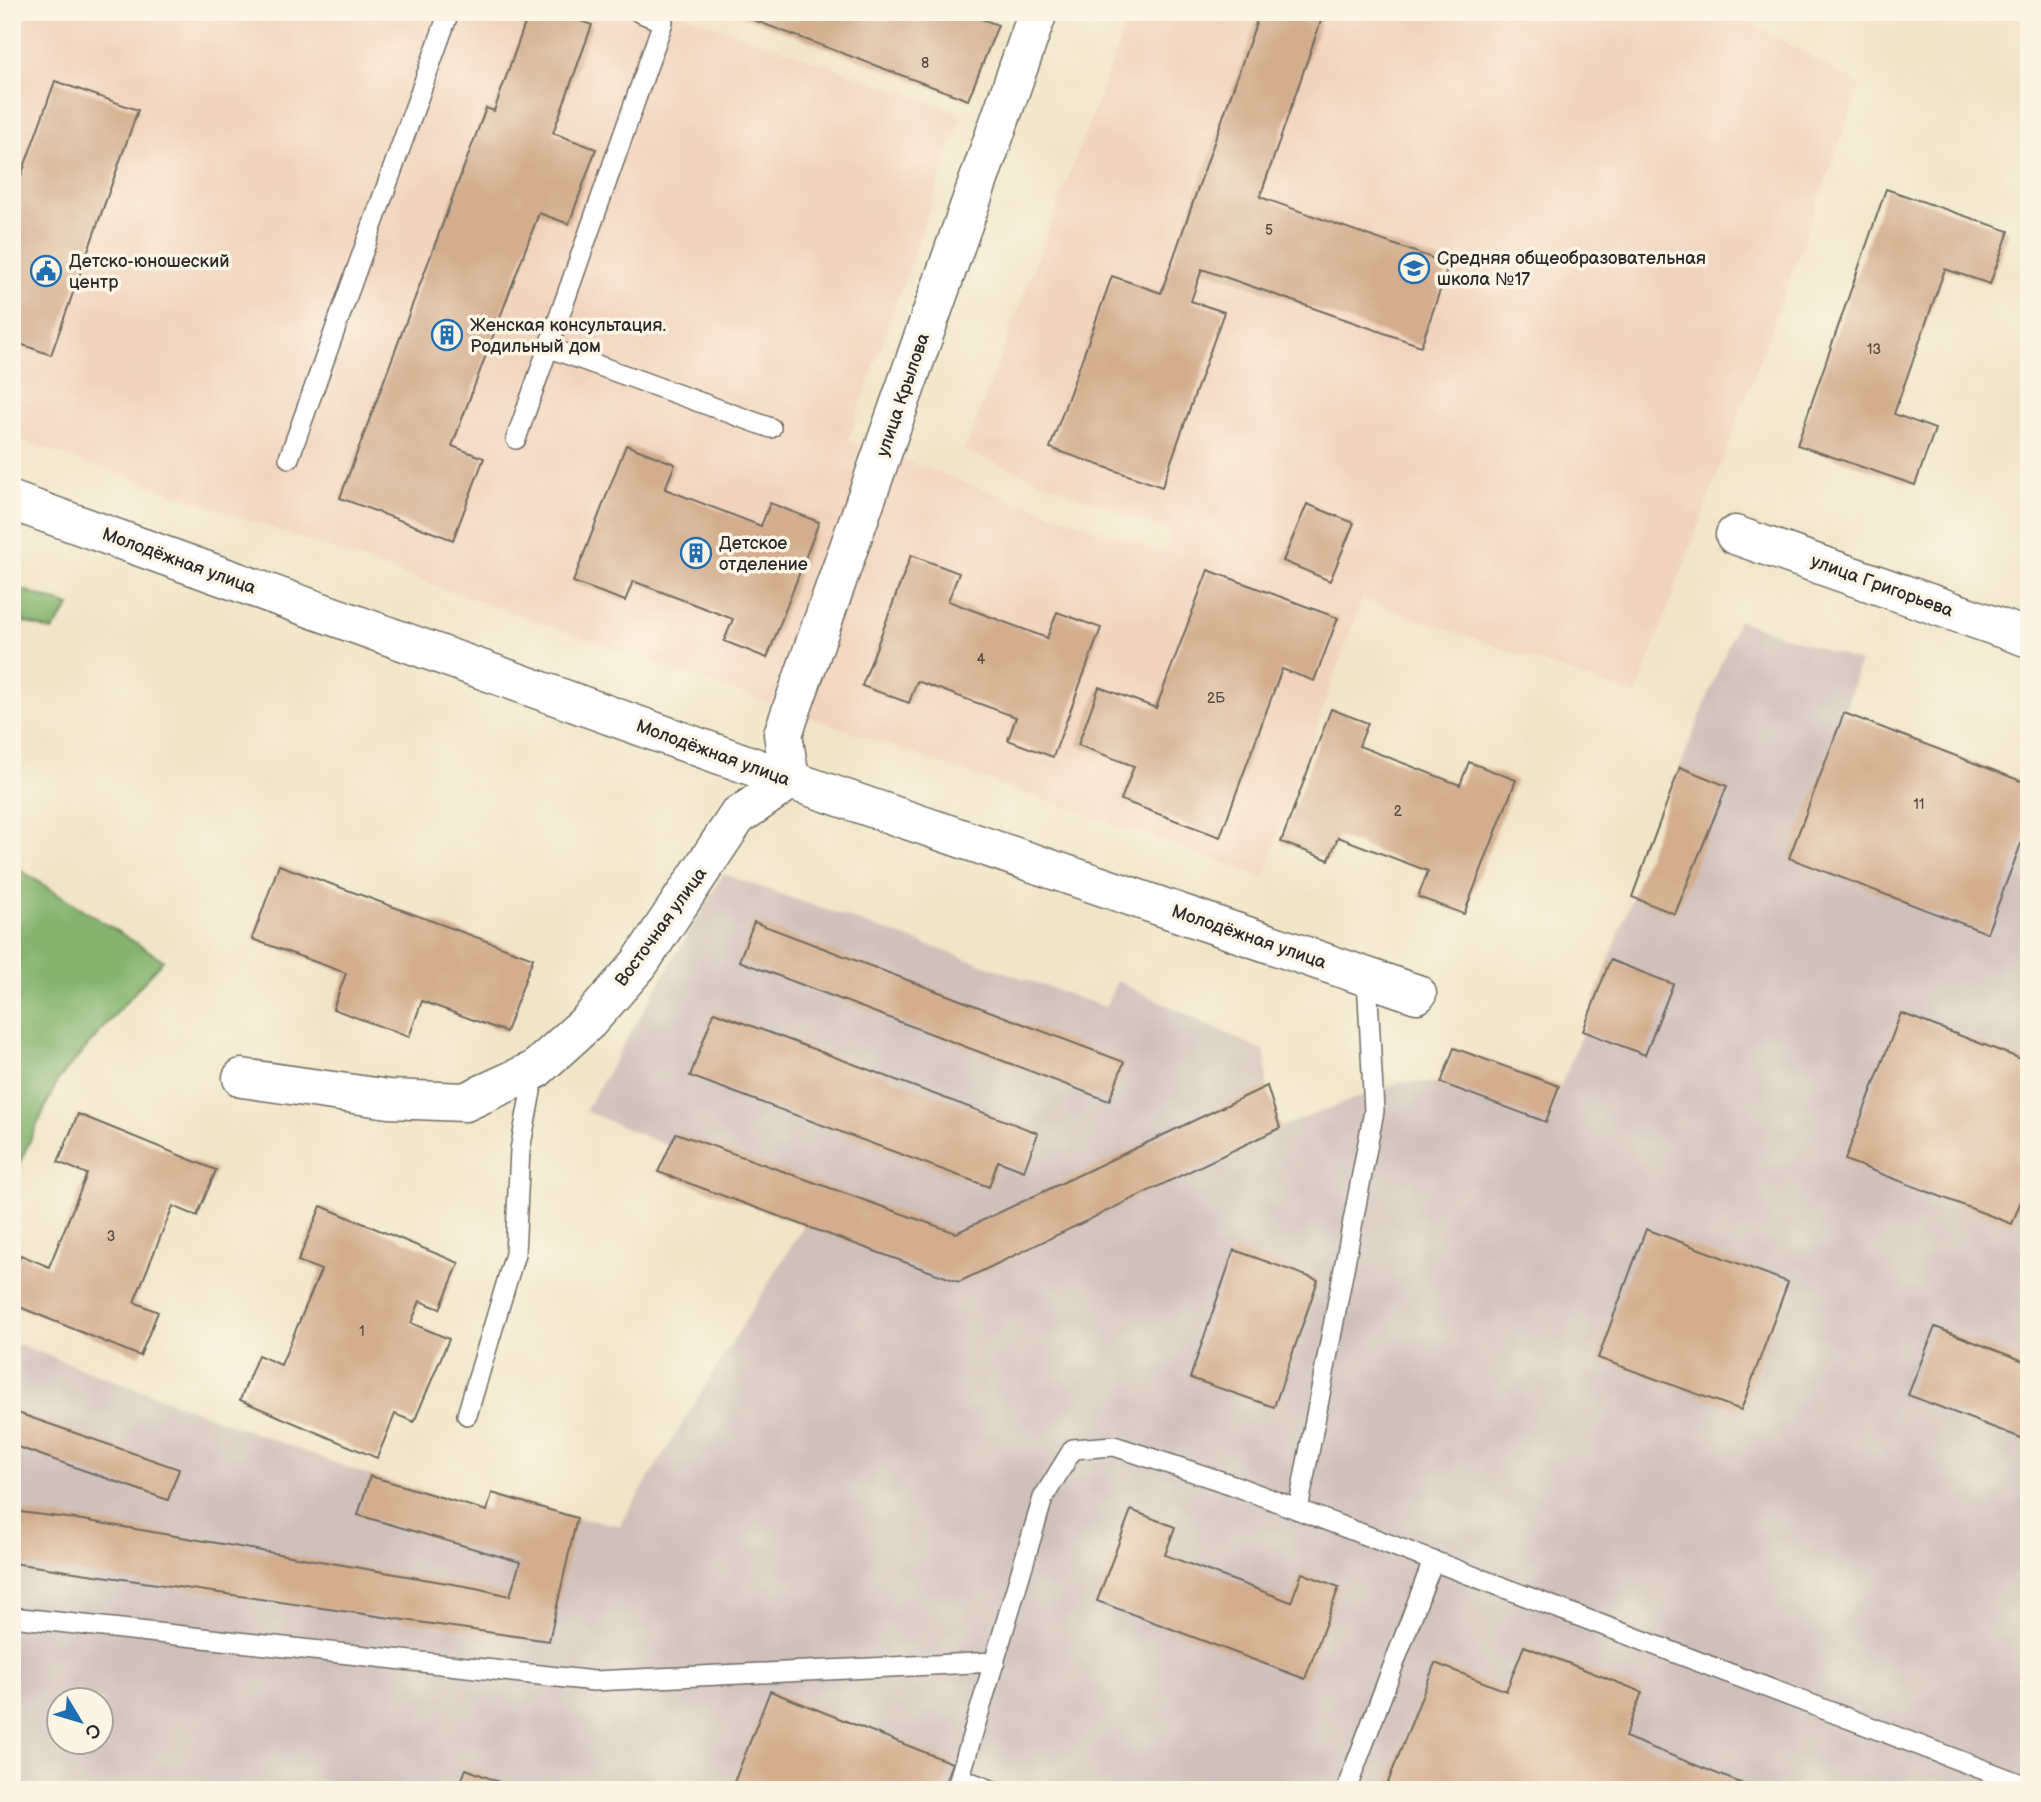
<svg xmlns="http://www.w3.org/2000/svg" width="2041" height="1802" viewBox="0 0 2041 1802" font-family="'Balsamiq Sans',sans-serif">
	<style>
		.built { fill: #f2d4be }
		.industrial { fill: #cfc0ba; fill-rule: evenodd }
		.forest { fill: #84b46e; stroke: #58704c; stroke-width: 2 }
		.building { fill: #d3ad8d }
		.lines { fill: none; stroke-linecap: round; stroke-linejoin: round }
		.service-casing { stroke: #706c62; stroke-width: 22 }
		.minor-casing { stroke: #706c62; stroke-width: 41 }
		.service { stroke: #fff; stroke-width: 19 }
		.minor { stroke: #fff; stroke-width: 38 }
		.labels { text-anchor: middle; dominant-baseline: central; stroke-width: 7; stroke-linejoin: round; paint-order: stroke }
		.number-label { font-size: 14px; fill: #554c44 }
		.poi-label { font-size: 18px; fill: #2b2b2b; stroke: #fcf5e5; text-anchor: start }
		.street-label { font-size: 18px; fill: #2b2b2b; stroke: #fcf5e5 }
	</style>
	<rect width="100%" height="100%" fill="#fcf5e5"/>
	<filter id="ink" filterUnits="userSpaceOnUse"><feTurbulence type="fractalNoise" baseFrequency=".0143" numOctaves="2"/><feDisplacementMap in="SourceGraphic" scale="14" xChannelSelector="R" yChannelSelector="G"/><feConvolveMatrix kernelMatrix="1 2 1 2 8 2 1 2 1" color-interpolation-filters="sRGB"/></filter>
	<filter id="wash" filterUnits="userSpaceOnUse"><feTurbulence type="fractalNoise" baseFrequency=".00686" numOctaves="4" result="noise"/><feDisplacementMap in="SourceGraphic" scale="28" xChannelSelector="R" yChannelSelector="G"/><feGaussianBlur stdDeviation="1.57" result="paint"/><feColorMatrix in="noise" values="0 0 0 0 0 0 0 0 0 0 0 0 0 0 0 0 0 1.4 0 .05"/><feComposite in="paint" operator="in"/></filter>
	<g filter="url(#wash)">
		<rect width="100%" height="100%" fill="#f1e5c7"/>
		<path class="built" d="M12,12H676L963,113L848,441L1165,553L1171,532L964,451L1131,12H1732L1861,85L1636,696L1362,599L1264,877L12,437Z"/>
		<path class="industrial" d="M1738,620L1860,662L1844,713L2029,784V1790H12V1342L370,1476L487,1510L492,1493L577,1518L620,1525L804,1225L658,1172L669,1147L585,1111L723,874L1105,1007L1117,981L1265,1052L1267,1086L1280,1127L1399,1082L1441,1083L1546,1122L1583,1031L1680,767ZM60,1700H102V1742H60Z"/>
		<path class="forest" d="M12,586L70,606L52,631L12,618Z
			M12,865L163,960L58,1080L12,1179Z"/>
		<g id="blocks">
			<path class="building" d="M529,12H556L592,25L553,133L596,149L569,224L539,213L452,446L484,458L453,540L340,498L486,108L494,111Z
				M732,12H963L998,25L968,100Z
				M1260,12H1324L1260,197L1449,264L1421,346L1202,269L1191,301L1224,312L1162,487L1050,448L1112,276L1161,293Z
				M55,81L138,110L51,355L12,341V201Z
				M1886,189L2009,231L1990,284L1945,269L1894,414L1935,429L1915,485L1797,445Z
				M626,445L675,464L665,489L761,526L770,503L819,522L767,658L724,641L733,619L633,581L625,601L573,582Z
				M1307,504L1354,523L1330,581L1283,561Z
				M911,555L959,573L948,601L1047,638L1057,612L1101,628L1053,757L1008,740L1016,717L917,681L909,703L862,686Z
				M1208,570L1338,618L1314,681L1282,669L1220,837L1121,800L1134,766L1078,745L1099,687L1156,708Z
				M1331,709L1368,723L1359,746L1460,785L1469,762L1516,780L1464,914L1418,897L1428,871L1338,837L1329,860L1281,842Z
				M1844,713L2029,784V823L1987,933L1789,858Z
				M1680,767L1727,786L1675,914L1632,897Z
				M279,865L533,958L506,1032L422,1001L409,1037L333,1009L346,973L252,939Z
				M754,922L1124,1062L1109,1101L739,961Z
				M1610,960L1673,984L1645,1055L1583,1031Z
				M714,1012L1038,1133L1024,1171L998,1161L989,1187L690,1076Z
				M1901,1013L2029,1062V1180L2012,1224L1845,1160Z
				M1454,1048L1559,1086L1546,1122L1441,1083Z
				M1267,1086L1280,1128L959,1282L658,1172L676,1133L956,1233Z
				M78,1114L216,1170L197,1216L173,1206L134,1302L158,1312L140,1356L12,1304V1276L21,1255L49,1267L87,1174L58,1162Z
				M321,1206L459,1263L440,1309L420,1301L411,1323L449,1339L414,1422L395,1414L377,1458L240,1400L258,1355L281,1365L321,1270L298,1261Z
				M1646,1229L1788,1282L1741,1410L1598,1358Z
				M1234,1250L1318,1280L1274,1407L1190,1378Z
				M1935,1327L2029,1363V1441L1908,1395Z
				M12,1411L179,1469L168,1500L12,1445Z
				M370,1476L487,1511L492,1493L577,1518L549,1641L12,1563V1511L83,1520L476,1588L510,1596L520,1562L358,1515Z
				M1131,1510L1175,1527L1165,1555L1291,1602L1302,1573L1339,1587L1305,1679L1097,1601Z
				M1524,1646L1642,1692L1625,1737L1758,1790H1385L1435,1663L1506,1691Z
				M770,1691L952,1763L942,1790H731Z
				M466,1769L519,1790H458Z"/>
		</g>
	</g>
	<g filter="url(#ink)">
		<use href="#blocks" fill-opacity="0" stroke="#706c62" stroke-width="2"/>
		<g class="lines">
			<g class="service-casing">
				<path id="service" d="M547,347L771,428
					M516,439L663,22L639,12
					M289,458L449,12
					M467,1415L515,1254L520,1150L535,1070
					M1298,1510L1374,1111L1367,977
					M12,1617L594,1681L995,1662
					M960,1778L991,1790
					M956,1790L1043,1498L1073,1449L1114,1446L1233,1485L2029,1787
					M1346,1790L1433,1561"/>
			</g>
			<g class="minor-casing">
				<path id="minor" d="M12,501L790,780L1417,994
					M1735,535L2029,638
					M242,1078L389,1099L465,1102L535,1070L589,1021L639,964L737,817L790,780L783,734L1038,12"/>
			</g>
			<use href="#service" class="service"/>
			<use href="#minor" class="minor"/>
		</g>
	</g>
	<defs>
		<g id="school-ring" transform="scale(1.575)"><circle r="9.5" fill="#fcf5e5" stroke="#1f6fb2" stroke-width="1.5"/><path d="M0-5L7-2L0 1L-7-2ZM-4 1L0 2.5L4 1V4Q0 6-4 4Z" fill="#1f6fb2"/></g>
		<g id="civic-ring" transform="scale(1.575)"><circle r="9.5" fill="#fcf5e5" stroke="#1f6fb2" stroke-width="1.5"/><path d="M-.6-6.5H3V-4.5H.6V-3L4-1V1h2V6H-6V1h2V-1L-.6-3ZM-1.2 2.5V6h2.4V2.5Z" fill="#1f6fb2"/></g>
		<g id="building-ring" transform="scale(1.575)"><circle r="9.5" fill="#fcf5e5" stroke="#1f6fb2" stroke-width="1.5"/><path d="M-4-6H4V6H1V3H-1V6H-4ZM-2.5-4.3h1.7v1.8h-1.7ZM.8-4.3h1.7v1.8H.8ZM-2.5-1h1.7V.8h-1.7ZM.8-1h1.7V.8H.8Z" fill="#1f6fb2"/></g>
	</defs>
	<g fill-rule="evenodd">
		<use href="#school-ring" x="1414" y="268"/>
		<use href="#civic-ring" x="46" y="271"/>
		<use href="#building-ring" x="447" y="335"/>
		<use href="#building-ring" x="696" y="553"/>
	</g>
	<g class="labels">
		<g class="number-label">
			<text x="925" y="63">8</text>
			<text x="1269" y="230">5</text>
			<text x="1874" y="349">13</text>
			<text x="981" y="659">4</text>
			<text x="1216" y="698">2Б</text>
			<text x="1919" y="804">11</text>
			<text x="1398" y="811">2</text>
			<text x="111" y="1236">3</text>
			<text x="362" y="1331">1</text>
		</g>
		<g class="poi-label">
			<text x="1437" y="258">Средняя общеобразовательная<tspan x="1437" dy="21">школа №17</tspan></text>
			<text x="69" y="261">Детско-юношеский<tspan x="69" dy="21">центр</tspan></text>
			<text x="470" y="325">Женская консультация.<tspan x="470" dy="21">Родильный дом</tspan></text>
			<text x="719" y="543">Детское<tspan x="719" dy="21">отделение</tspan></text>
		</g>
		<g class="street-label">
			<text transform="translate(903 395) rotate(-71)">улица Крылова</text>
			<text transform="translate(179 561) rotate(20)">Молодёжная улица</text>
			<text transform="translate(1882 586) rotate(20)">улица Григорьева</text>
			<text transform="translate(713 753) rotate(20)">Молодёжная улица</text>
			<text transform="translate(661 927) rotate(-54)">Восточная улица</text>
			<text transform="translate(1249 937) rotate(19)">Молодёжная улица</text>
		</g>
	</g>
	<rect width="2041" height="1802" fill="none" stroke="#fcf5e5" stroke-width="42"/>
	<g transform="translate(80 1721) rotate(128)"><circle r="33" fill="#fcf5e5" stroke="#a8a49b" stroke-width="2"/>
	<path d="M0-5L12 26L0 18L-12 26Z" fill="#1f6fb2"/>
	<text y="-10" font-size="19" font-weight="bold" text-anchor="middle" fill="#2b2b2b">С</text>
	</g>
</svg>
